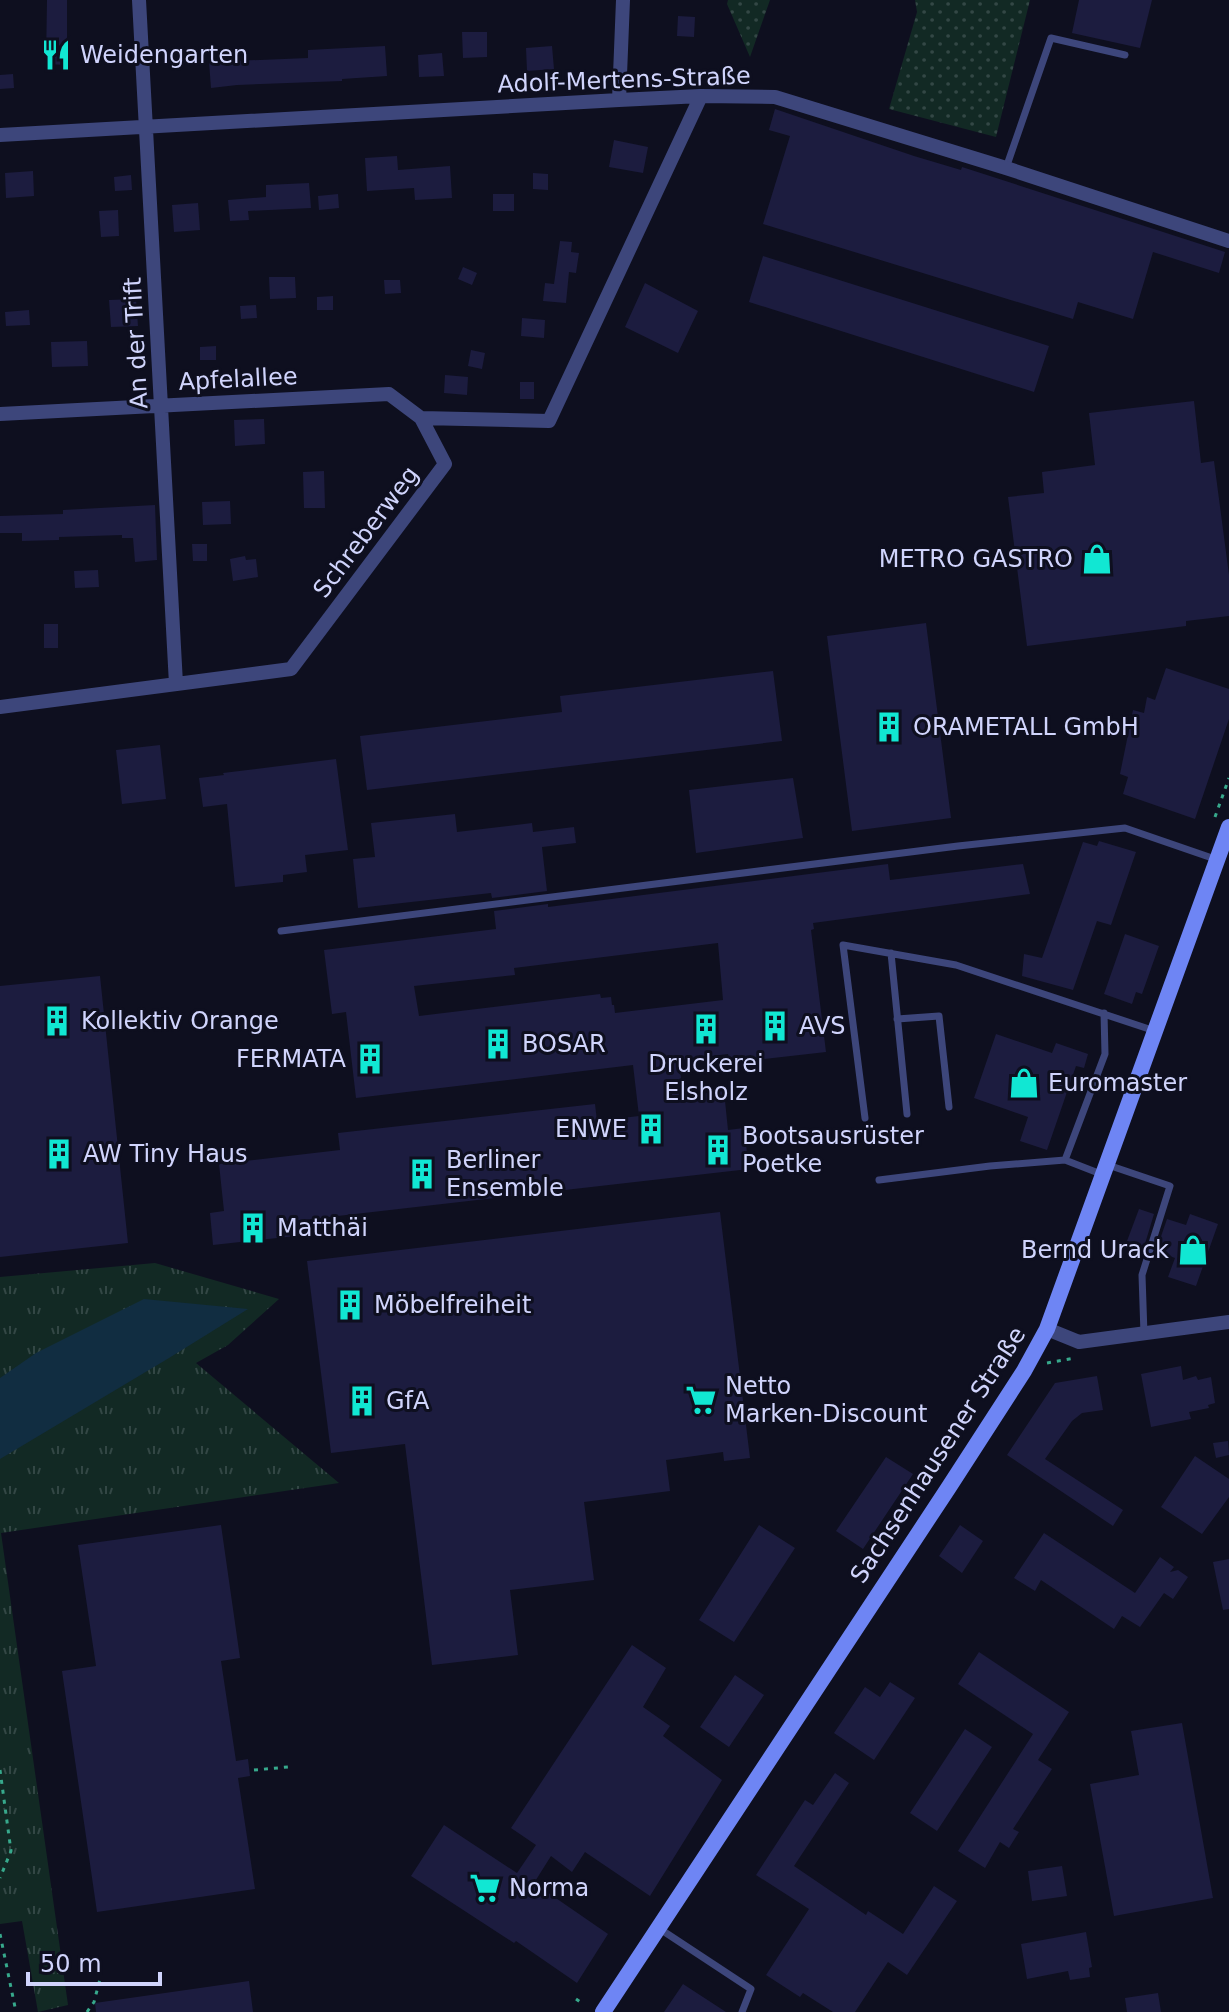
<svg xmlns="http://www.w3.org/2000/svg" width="1229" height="2012" viewBox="0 0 1229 2012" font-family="'DejaVu Sans',sans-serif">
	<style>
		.grass { fill: url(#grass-dots) }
		.park { fill: url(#park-tufts) }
		.water { fill: #112d41 }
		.building { fill: #1c1c3f; fill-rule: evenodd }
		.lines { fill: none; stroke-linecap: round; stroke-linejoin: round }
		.path { stroke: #37a98c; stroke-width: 3; stroke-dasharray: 4 6; stroke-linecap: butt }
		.lane { stroke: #3d467b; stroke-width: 7 }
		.street { stroke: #3d467b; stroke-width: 14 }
		.secondary { stroke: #6e85f4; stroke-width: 16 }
		.labels { text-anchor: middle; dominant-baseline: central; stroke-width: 6; stroke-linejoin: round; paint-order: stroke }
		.poi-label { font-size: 24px; fill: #d0d4fc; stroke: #0e0f1f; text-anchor: start }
		.street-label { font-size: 24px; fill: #d0d4fc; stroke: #0e0f1f }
	</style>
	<defs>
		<pattern id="grass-dots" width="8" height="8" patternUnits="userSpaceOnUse" patternTransform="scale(2)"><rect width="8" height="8" fill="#122924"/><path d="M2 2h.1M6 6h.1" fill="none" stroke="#334745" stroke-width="1.8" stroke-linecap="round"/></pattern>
		<pattern id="park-tufts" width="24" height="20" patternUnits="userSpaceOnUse" patternTransform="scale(2)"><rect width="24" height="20" fill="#122924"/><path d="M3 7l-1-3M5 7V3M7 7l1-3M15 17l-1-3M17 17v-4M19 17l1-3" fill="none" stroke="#334745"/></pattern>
	</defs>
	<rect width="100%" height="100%" fill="#0e0f1f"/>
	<path class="grass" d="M728,0H770L750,57L727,4Z
		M915,0H1030L996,137L889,109L917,12Z"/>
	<path class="park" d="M155,1263L279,1299L228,1345L196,1363L339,1483L1,1533L68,2005L38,2012L22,1921L0,1924V1277Z"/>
	<path class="water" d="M144,1299L248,1309L169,1358L0,1459V1378L36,1353Z"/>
	<path class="building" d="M47,0H67V65L46,64Z
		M1079,0H1152L1140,48L1072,33Z
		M678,16L695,17L694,37L677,36Z
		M462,32H487V57L463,58Z
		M385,46L387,76L342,79V81L237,85L211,88L209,62L308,58V50Z
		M552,46L554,69L527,71L526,48Z
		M442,53L444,76L419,77L418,55Z
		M13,74L14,88L0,89V75Z
		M775,109L914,156L961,170L962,167L1225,252L1219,273L1153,252L1133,319L1078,302L1073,319L763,224L790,136L769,130Z
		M614,140L648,147L643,173L609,167Z
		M397,156L398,170L450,166L452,198L415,200L414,188L367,191L365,158Z
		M33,171L34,196L6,198L5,173Z
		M533,173L548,174V190L533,189Z
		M131,175L132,190L115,191L114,177Z
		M309,183L311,208L248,211L249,220L230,221L228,200L266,197V185Z
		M338,194L339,208L319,210L318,196Z
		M493,194H514V211H493Z
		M198,203L200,230L174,232L172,205Z
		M118,210L119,236L101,237L99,211Z
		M560,241L572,242L571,252L579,253L576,273L569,272L566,303L543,301L545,283L554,284Z
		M763,256L1049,346L1034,392L749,302Z
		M463,267L477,273L472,285L458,279Z
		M269,277H295L296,298L270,299Z
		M384,280H400L401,293L385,294Z
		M645,283L698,311L678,353L625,327Z
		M333,296V310H317V297Z
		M136,299L138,326L111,327L109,300Z
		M256,305L257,318L241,319L240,306Z
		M29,310L30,325L6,326L5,312Z
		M522,318L545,320L544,338L521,336Z
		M87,341L88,366L52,367L51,342Z
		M216,346V360H200V347Z
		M471,350L485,353L482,369L468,366Z
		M445,375L468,377L467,395L444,393Z
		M520,382H534V399H520Z
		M1194,401L1201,463L1214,461L1229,575V616L1186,621V626L1027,646L1008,497L1044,493L1042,472L1095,465L1089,413Z
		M264,419L265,444L235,446L234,420Z
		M324,471L325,508H304L303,472Z
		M230,501L231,524L203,525L202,502Z
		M155,505L157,560L135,562L133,538H122V535L59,537V540L22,541V533H0V516L63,514V510Z
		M192,544H207V561H193Z
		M245,556L246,560L256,559L258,577L233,581L230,559Z
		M98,570L99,587L75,588L74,571Z
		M926,623L951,818L852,831L827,636Z
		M44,624H58V648H44Z
		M1166,668L1229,689V719L1195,819L1123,794L1128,777L1120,774L1133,710L1144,713L1147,697L1155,700Z
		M773,671L782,741L367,790L360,736L562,712L560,696Z
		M160,745L166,799L122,804L116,750Z
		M336,759L348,850L305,855L307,872L283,875V882L235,887L227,804L203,807L199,778L224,775L223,773Z
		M793,778L803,838L696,853L689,790Z
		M455,814L457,832L532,823L533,832L574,827L576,843L542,847L547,891L492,898L491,893L358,908L353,859L375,857L371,823Z
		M1099,841L1136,852L1111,925L1097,921L1073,990L1022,976L1024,954L1042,958L1083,842L1097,846Z
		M888,864L890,880L1023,864L1030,894L813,923L814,929L811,930L826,1052L730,1063L728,1054L679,1060L683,1096L724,1091L728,1130L744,1128L749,1169L294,1221L296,1236L213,1245L210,1213L224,1211L219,1164L340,1150L338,1133L498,1115L595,1104L597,1121L639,1116L633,1065L356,1098L346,1012L332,1014L324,950L496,929L494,911L548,904V907ZM718,943L723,1000L615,1013L614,1005H612L611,997L601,998L600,994L419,1016L414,986L515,975L514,968Z
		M1125,934L1159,946L1142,994L1136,992L1132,1004L1104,994Z
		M100,976L128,1243L0,1257V986Z
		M996,1034L1052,1053L1056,1043L1088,1054L1084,1068L1076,1066L1047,1150L1020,1141L1028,1117L974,1098Z
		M1139,1209L1154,1214L1144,1247L1127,1241Z
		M720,1212L750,1458L724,1461L723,1452L666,1460L670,1491L584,1502L594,1580L510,1590L518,1655L432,1665L405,1444L331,1453L307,1261Z
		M1190,1214L1218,1224L1196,1286L1168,1277L1175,1258L1156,1251L1167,1219L1186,1225Z
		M1181,1366L1183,1380L1196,1376L1198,1380L1211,1377L1215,1403L1208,1405L1209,1408L1189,1412L1191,1419L1151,1427L1141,1374Z
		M1097,1376L1103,1410L1082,1413L1072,1421L1045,1459L1123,1510L1113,1526L1007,1455L1055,1383Z
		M1228,1441L1229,1455L1216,1458L1213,1443Z
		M1195,1456L1229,1479V1497L1202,1534L1161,1507Z
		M886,1457L913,1474L863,1549L836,1531Z
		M221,1525L240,1658L221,1661L236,1761L248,1759L250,1776L238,1778L255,1889L97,1912L62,1671L96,1666L78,1545Z
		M759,1525L795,1548L734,1642L699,1620Z
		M960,1525L983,1541L962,1573L939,1556Z
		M1044,1533L1135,1593L1160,1557L1174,1567L1170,1572L1178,1570L1188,1577L1173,1599L1164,1593L1140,1627L1122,1616L1114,1629L1041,1580L1035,1591L1014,1578Z
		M1229,1559V1609L1223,1610L1213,1562Z
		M632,1645L666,1668L643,1707L670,1726L663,1736L722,1780L650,1896L585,1852L572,1872L551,1856L534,1883L608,1934L577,1983L516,1941L514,1943L411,1876L444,1825L517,1873L536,1845L511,1828Z
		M979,1652L1069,1712L1038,1760L1052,1769L1013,1829L1019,1832L1009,1848L1000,1842L985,1868L958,1851L1033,1734L958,1684Z
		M735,1675L764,1695L729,1747L700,1727Z
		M890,1682L915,1698L874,1760L834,1733L865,1687L880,1697Z
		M1182,1723L1213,1898L1114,1916L1090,1784L1139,1775L1131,1731Z
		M965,1729L992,1747L937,1831L910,1813Z
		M835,1773L849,1783L794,1866L866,1915L868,1911L903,1934L934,1886L957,1901L907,1975L888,1962L855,2012H833L803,1993L800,1997L766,1975L809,1909L756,1875L805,1800L813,1805Z
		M1062,1866L1067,1896L1032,1901L1028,1871Z
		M1086,1932L1092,1967L1089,1968L1090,1977L1070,1980L1068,1971L1027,1979L1021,1944Z
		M249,1981L253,2012H96L95,2003Z
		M683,1984L726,2012H664Z
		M1158,1993L1161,2012H1127L1125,1998Z"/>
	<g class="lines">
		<path class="path" d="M1215,817L1229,778
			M1047,1363L1075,1358
			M0,1770L11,1851L0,1878
			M254,1770L288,1767
			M0,1934L16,2012
			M576,1999L583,2004
			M87,2012L94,2002L100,1979"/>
		<path class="lane" d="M1006,168L1051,38L1125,55
			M281,931L958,846L1125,828L1215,859
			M891,953L907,1114
			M897,1019L939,1016L949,1107
			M865,1118L843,945L956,965L1155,1031
			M1065,1160L1105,1054L1104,1013
			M1108,1165L1170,1186L1142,1275L1144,1334
			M879,1180L990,1166L1065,1160L1101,1174
			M660,1929L751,1989L742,2012"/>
		<path class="street" d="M139,0L176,684
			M619,100L623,0
			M0,135L619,100L701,96L775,97L1006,168L1229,241
			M0,414L389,394L421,418
			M0,707L291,669L445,464L421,418L549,421L701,96
			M1047,1329L1079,1342L1229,1322"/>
		<path class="secondary" d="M603,2012L949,1487L1024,1371L1047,1329L1229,827"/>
	</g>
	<defs>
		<g id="restaurant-bare" transform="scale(2.4)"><path d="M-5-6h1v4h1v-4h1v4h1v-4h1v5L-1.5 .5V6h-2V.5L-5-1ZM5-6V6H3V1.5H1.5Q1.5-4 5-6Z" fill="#11e7d3" stroke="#0e0f1f" stroke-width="2.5" paint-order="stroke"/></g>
		<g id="shop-bare" transform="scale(2.4)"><path d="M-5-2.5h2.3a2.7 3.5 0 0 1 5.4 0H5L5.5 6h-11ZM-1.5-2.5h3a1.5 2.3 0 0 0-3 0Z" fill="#11e7d3" stroke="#0e0f1f" stroke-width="2.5" paint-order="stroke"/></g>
		<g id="building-bare" transform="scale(2.4)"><path d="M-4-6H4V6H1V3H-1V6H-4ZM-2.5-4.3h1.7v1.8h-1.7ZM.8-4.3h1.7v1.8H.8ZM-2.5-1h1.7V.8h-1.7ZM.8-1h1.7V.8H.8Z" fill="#11e7d3" stroke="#0e0f1f" stroke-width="2.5" paint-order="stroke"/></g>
		<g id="supermarket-bare" transform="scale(2.4)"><path d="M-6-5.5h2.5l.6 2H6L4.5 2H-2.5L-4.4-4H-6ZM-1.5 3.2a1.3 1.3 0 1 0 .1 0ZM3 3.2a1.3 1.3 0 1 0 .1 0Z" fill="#11e7d3" stroke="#0e0f1f" stroke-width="2.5" paint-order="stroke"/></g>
	</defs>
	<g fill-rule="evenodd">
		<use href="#restaurant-bare" x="56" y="55"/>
		<use href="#shop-bare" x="1097" y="559"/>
		<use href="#building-bare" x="889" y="727"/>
		<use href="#building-bare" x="57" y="1021"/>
		<use href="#building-bare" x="775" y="1026"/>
		<use href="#building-bare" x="706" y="1029"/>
		<use href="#building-bare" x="498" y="1044"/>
		<use href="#building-bare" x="370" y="1059"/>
		<use href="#shop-bare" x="1024" y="1083"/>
		<use href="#building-bare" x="651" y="1129"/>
		<use href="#building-bare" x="718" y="1150"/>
		<use href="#building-bare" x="59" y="1154"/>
		<use href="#building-bare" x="422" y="1174"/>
		<use href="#building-bare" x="253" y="1228"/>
		<use href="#shop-bare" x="1193" y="1250"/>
		<use href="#building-bare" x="350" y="1305"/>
		<use href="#supermarket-bare" x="701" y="1400"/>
		<use href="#building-bare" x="362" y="1401"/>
		<use href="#supermarket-bare" x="485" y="1888"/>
	</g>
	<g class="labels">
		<g class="poi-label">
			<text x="80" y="55">Weidengarten</text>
			<text x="1073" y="559" text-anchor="end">METRO GASTRO</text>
			<text x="913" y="727">ORAMETALL GmbH</text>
			<text x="81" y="1021">Kollektiv Orange</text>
			<text x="799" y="1026">AVS</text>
			<text x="522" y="1044">BOSAR</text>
			<text x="346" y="1059" text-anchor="end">FERMATA</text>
			<text x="706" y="1064" text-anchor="middle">Druckerei<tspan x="706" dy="28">Elsholz</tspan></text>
			<text x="1048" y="1083">Euromaster</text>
			<text x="627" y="1129" text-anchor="end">ENWE</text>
			<text x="742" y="1136">Bootsausrüster<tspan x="742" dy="28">Poetke</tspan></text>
			<text x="83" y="1154">AW Tiny Haus</text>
			<text x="446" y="1160">Berliner<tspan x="446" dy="28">Ensemble</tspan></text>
			<text x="277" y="1228">Matthäi</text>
			<text x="1169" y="1250" text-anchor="end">Bernd Urack</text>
			<text x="374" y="1305">Möbelfreiheit</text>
			<text x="725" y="1386">Netto<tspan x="725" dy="28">Marken-Discount</tspan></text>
			<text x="386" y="1401">GfA</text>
			<text x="509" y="1888">Norma</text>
		</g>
		<g class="street-label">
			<text transform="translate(624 80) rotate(-2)">Adolf-Mertens-Straße</text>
			<text transform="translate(136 343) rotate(-93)">An der Trift</text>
			<text transform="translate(238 379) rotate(-3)">Apfelallee</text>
			<text transform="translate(366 532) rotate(-53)">Schreberweg</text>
			<text transform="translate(938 1455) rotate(-57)">Sachsenhausener Straße</text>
		</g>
	</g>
	<path d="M28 1972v12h132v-12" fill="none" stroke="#d0d4fc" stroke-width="4"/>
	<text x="40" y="1972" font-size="24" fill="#d0d4fc" stroke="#0e0f1f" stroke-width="6" paint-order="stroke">50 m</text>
</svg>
